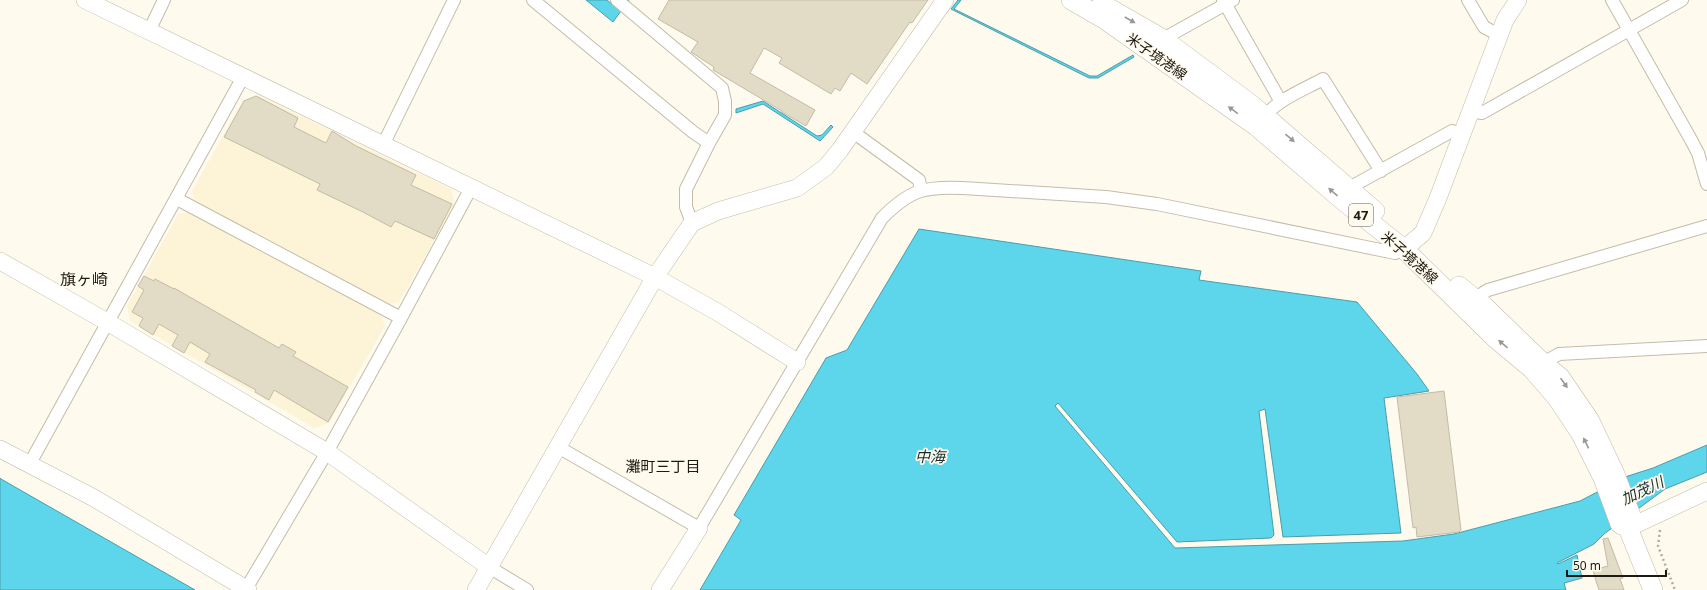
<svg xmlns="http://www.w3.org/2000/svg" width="1707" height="590" viewBox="0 0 1707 590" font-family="'Noto Sans','Noto Sans JP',sans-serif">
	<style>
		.built { fill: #fdf4d7 }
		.water { fill: #5dd5eb; stroke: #4a9daa }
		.building { fill: #e2dbc6; stroke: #c2bba7 }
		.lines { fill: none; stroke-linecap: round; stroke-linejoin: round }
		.street-casing { stroke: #c3bca8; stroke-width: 14 }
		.secondary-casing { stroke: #c3bca8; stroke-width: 18 }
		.primary-casing { stroke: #c3bca8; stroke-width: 20 }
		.path { stroke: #b1aca2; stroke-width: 2.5; stroke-dasharray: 2 3; stroke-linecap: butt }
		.street { stroke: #fff; stroke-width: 12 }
		.secondary { stroke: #fff; stroke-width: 17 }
		.primary { stroke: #fff; stroke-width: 19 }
		.oneway { fill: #999895 }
		.labels { text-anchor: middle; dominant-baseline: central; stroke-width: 3.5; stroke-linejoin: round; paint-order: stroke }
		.shield { fill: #fffaee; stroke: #615d55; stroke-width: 1 }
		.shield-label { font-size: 13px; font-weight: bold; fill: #1d1a13 }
		.street-label { font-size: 14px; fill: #1d1a13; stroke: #fffaee }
		.water-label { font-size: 15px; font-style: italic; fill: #182d31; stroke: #fffaee }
		.neighbourhood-label { font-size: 15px; fill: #1d1a13; stroke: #fffaee }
		.quarter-label { font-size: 16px; fill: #1d1a13; stroke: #fffaee }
	</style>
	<rect width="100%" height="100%" fill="#fffaee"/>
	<path class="built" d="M258,95L451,189L455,204L399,302L387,305L195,203L192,191L243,100Z
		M189,212L381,315L385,326L329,423L314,428L130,321L127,306L178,214Z"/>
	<path class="water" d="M586,0H607L617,8L627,0H629L613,22Z
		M958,0H961L954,9L1090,76H1097L1133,55L1134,57L1098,78H1089L951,9Z
		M763,101L817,136L822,135L831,125L833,127L820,141L763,104L736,113V109Z
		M919,229L1201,271L1199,280L1357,302L1417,374L1429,391L1384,398L1401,533L1283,537L1265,409L1259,411L1274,535L1271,538L1177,542L1058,403L1055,406L1175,548L1403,541L1454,534L1580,501L1628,476L1653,468L1707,445V472L1665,489L1604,534L1594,544L1557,563L1558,564L1577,555L1582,578L1564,583L1566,590H700L741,520L734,515L826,358L847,350Z
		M0,478L1,479L195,590H0Z"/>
	<path class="building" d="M669,0H928L912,23L910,22L867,84L851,73L840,91L835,88L831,94L779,63L782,58L764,48L750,73L815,110L806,126L782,112V111L713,70L714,67L691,52L698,42L658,19Z
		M256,96L298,118L294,127L326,143L332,131L356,146L416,175L411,185L452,204L434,239L395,221L391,227L363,212L317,190L320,184L224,137L244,101Z
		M144,276L154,281L155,279L174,289V288L279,348L282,344L296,352L293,356L348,387L328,422L274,390L269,400L255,392L256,390L205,362L210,354L190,342L184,353L172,346L178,335L159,324L153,335L139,326L143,318L132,312L144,290L138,286Z
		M1444,391L1461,530L1459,532L1417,537L1416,527L1413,528L1397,397Z
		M1608,538L1623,578L1620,579L1624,590H1599L1596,581L1593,570L1608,566L1603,539Z"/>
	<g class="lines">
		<g class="street-casing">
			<path id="street" d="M533,0L693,132L709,143
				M617,0L722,88L725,101V115L709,143L686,189V207L692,223
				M1223,0L1281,102
				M1468,0L1484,27L1499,35
				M1612,0L1690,138L1698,153L1707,184
				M149,31L164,0
				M1163,39L1233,0
				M1470,111L1482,113L1682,0
				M1265,116C1279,99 1303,90 1323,79L1381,171
				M853,132L919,180L921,190
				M383,145L454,0
				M1349,188L1452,131L1461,134
				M177,199L401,318L471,188
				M1469,302L1488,290L1707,226
				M1538,366L1559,354L1707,346
				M558,447L699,528L882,218C910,190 924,186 963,188L1106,197L1157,204L1395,253L1404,249
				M29,465L243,77
				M489,567L527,590
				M246,589L327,452L401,318"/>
		</g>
		<g class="secondary-casing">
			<path id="secondary" d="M85,0L655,277L719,313L797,362
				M1404,249L1423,233L1438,198L1505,20L1518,0
				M0,261L109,323L327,452L489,567
				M0,449L94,498L248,590
				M1628,528L1707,491
				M476,590L655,277L692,223L718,211L797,188L826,167L840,150L945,0
				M660,590L699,528"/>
		</g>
		<g class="primary-casing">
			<path id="primary" d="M1071,0L1104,19L1256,126L1341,199L1404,249L1495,338L1532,369L1557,398L1581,434L1603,478L1620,524L1628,528L1653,590
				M1102,4L1163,39L1252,105L1375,211
				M1459,286L1484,306L1544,364L1560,377L1590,421L1614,472L1632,518L1628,528"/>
		</g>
		<path class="path" d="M1660,530L1658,546L1675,590"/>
		<use href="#street" class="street"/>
		<use href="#secondary" class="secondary"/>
		<use href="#primary" class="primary"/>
	</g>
	<defs><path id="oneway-solid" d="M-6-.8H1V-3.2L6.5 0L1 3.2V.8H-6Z"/></defs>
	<g class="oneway">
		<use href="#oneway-solid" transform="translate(1130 20) rotate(30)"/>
		<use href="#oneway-solid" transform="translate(1233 110) rotate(-144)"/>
		<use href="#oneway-solid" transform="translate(1290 138) rotate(40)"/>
		<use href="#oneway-solid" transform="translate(1333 192) rotate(-139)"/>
		<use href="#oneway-solid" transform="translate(1503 344) rotate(-140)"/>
		<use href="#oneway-solid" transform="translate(1564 383) rotate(55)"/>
		<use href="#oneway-solid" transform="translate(1586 443) rotate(-116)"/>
	</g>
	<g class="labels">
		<rect class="shield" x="1349" y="204" width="24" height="22" rx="3"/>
		<g class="shield-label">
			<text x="1361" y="215">47</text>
		</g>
		<g class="street-label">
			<text transform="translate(1157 56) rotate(35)">米子境港線</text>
			<text transform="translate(1410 257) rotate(42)">米子境港線</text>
		</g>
		<g class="water-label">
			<text x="930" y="456">中海</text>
			<text transform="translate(1642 490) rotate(-25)">加茂川</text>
		</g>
		<g class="neighbourhood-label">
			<text x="663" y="466">灘町三丁目</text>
		</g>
		<g class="quarter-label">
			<text x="84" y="279">旗ヶ崎</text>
		</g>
	</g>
	<path d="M1567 570v6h99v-6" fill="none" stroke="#1d1a13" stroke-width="2"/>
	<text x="1573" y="570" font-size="12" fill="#1d1a13" stroke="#fffaee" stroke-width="3" paint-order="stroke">50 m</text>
</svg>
